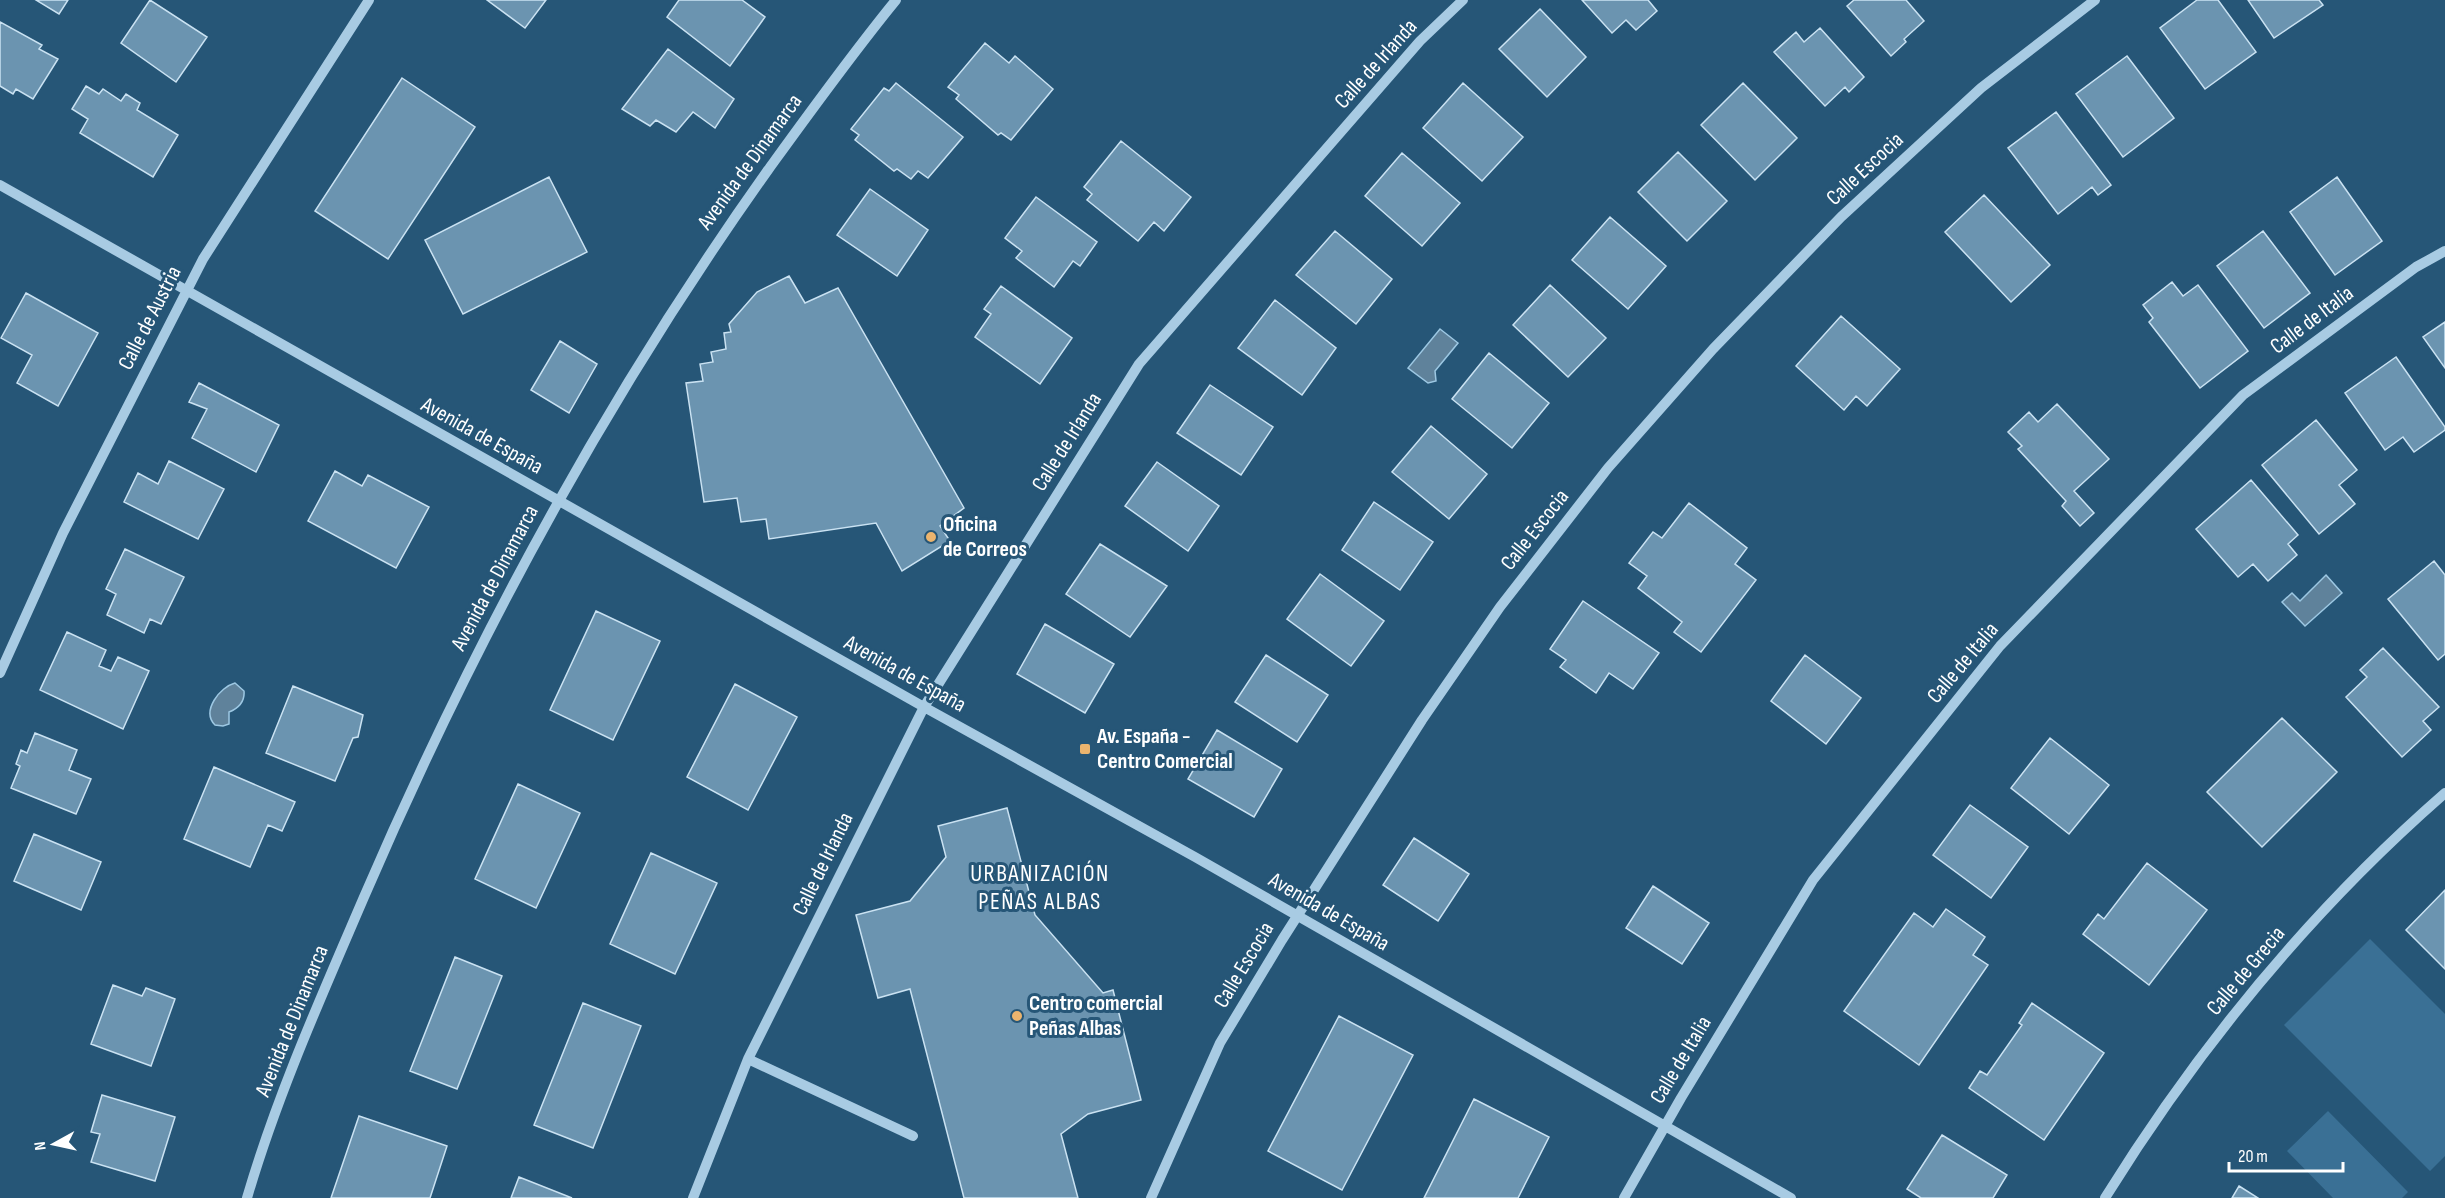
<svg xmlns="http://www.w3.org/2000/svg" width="2445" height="1198" viewBox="0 0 2445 1198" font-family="'Sofia Sans Condensed',sans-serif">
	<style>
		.green { fill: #3a7095 }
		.water { fill: #5f829b; stroke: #9dc8e3; stroke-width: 1.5 }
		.building { fill: #6b94b0; stroke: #cae2f2; stroke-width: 1.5 }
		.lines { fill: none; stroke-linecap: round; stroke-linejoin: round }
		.minor { stroke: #a8cbe3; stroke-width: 10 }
		.poi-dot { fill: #ebb46e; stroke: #265677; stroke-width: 2 }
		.labels { text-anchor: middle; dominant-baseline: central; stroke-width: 6; stroke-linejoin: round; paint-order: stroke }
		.street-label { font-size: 22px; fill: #fff; stroke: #265677 }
		.poi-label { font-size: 22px; font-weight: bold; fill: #fff; stroke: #265677; text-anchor: start }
		.neighbourhood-label { font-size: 24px; letter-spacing: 1.5px; fill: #fff; stroke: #265677 }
	</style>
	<rect width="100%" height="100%" fill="#265677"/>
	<path class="green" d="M2370,939L2445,1014V1156L2430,1171L2284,1025Z
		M2328,1111L2408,1192L2402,1198H2333L2287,1151Z"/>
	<path class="water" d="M1440,329L1458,343L1435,371L1436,381L1428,383L1408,368Z
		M2326,575L2342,593L2305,626L2282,602L2292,593L2300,601Z
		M235,683L244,691C245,702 239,708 229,712V724L223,726L215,725C201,711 220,687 235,683Z"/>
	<path class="building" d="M36,0H68L59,14Z
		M150,0L207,37L176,82L121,43Z
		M487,0H546L525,28Z
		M679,0H742L765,17L730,66L667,17Z
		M1582,0H1648L1657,11L1636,30L1626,20L1612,33Z
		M1854,0H1906L1924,21L1904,39L1906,42L1891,56L1847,6Z
		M2197,0H2218L2256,52L2205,89L2160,28Z
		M2248,0H2319L2323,5L2274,38Z
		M1540,9L1586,57L1547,97L1499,49Z
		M0,22L42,45L39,49L58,59L33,99L16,89L13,94L0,86Z
		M1820,28L1864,77L1849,92L1845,87L1825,106L1774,52L1796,32L1804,42Z
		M985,43L1009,63L1015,56L1053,89L1011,140L1001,133L998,135L956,99L959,95L948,87Z
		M668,49L734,99L715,128L693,112L676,132L656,120L650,126L622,109Z
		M2127,56L2174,118L2123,157L2076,94Z
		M402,78L475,127L388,259L315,211Z
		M896,83L963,137L928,178L918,171L911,179L897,169L894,171L855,140L859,135L851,129L884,88L889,91Z
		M1463,83L1523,137L1482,181L1423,128Z
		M1743,83L1797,138L1755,180L1701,125Z
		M86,86L99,94L103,89L121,101L126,94L140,103L137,110L178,135L153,177L80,133L88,119L72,109Z
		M2056,112L2111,185L2098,195L2092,187L2058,214L2008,148Z
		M1121,141L1191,197L1164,231L1154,222L1138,241L1087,200L1092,194L1084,187Z
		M1678,152L1727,201L1687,241L1638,192Z
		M1402,153L1460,203L1422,246L1365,196Z
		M549,177L587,252L463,314L425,240Z
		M2337,177L2382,241L2335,275L2290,212Z
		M870,189L928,230L897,276L837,235Z
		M1984,195L2050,265L2011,302L1945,232Z
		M1036,197L1097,242L1080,266L1073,261L1054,287L1016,258L1022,251L1005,238Z
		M1610,217L1666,266L1628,309L1572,260Z
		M1335,231L1392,279L1356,324L1296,275Z
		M2263,231L2310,293L2264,328L2217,266Z
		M789,276L805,303L838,288L964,508L940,526L950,541L902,571L876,523L769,539L766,519L741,522L737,498L704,502L686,383L703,381L700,364L713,362L711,352L726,349L724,333L731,332L729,324L757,292Z
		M2172,282L2183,296L2198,285L2248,351L2200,388L2149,322L2153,318L2143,305Z
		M1550,285L1606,338L1568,377L1513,325Z
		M1001,286L1072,338L1040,384L975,337L991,314L984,309Z
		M26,293L98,333L58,406L17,383L32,355L1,338Z
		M1275,300L1336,348L1302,395L1238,348Z
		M1841,316L1900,369L1867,406L1856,396L1844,410L1796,366Z
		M2445,322V368L2423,337Z
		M560,341L597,364L569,413L531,390Z
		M1489,353L1549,403L1512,448L1452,399Z
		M2396,357L2445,427V430L2414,452L2403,437L2385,450L2345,393Z
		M199,383L279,425L256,472L192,438L207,409L189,402Z
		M1210,385L1273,427L1241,475L1177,433Z
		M2057,404L2109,459L2074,491L2094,513L2080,526L2062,506L2066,501L2018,449L2022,446L2008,432L2029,412L2038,422Z
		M2316,420L2357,470L2339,485L2355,504L2319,534L2262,465Z
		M1431,426L1487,474L1449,519L1392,472Z
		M169,461L224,489L198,539L124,502L138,473L158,484Z
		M1157,462L1219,506L1188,551L1125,506Z
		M335,471L362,486L368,475L429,507L396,568L308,521Z
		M2251,480L2298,535L2288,544L2297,555L2268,581L2253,564L2238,577L2196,529Z
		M1374,502L1433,542L1400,590L1342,550Z
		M1689,503L1747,548L1735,564L1756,580L1701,652L1674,632L1682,622L1638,588L1647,576L1629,563L1653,532L1662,538Z
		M1100,544L1167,586L1130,637L1066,594Z
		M125,549L184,577L161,624L150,619L144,633L107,615L116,594L106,589Z
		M2434,561L2445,575V654L2438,660L2388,599Z
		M1320,574L1384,621L1351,666L1287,619Z
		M1583,601L1659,653L1633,689L1609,673L1596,693L1560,667L1566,660L1550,649Z
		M596,611L660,641L613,740L550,710Z
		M1045,624L1114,664L1085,713L1017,674Z
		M67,632L106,650L99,666L111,671L118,657L149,671L123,729L40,690Z
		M2383,648L2439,707L2423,721L2431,730L2402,757L2346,697L2367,677L2360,670Z
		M1266,655L1328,695L1297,742L1235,702Z
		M1805,655L1861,698L1826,744L1771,701Z
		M735,684L797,717L748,810L687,777Z
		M293,686L363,715L358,737L353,738L335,781L266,753Z
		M2282,718L2337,772L2262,847L2207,792Z
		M1217,730L1282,769L1254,817L1188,779Z
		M35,733L77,750L69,770L91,779L76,814L11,788L20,766L16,764L21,750L27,753Z
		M2050,738L2109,785L2069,834L2011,788Z
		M214,767L295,802L282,831L268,825L250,867L184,839Z
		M518,784L580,813L536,908L475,879Z
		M1970,805L2028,847L1991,898L1933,855Z
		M1007,808L1035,915L1103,993L1113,990L1141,1100L1088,1114L1061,1134L1078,1198H964L910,989L878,998L856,915L910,901L946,857L938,826Z
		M34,834L101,862L81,910L14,881Z
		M1414,838L1469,874L1438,921L1383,885Z
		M651,853L717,883L675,974L610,944Z
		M2147,863L2207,910L2149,985L2083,934L2098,914L2104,919Z
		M1653,886L1709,923L1682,964L1626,928Z
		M2445,890V969L2406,930Z
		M1946,909L1985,937L1973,955L1988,965L1919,1065L1844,1011L1914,913L1933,927Z
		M455,957L502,976L457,1089L410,1071Z
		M113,985L142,996L146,988L175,999L151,1066L91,1044Z
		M583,1003L641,1026L593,1148L534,1125Z
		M2032,1003L2104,1053L2044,1140L1969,1088L1980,1071L1987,1075L2022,1025L2019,1023Z
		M1339,1016L1413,1055L1342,1190L1268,1151Z
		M102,1095L175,1117L155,1181L91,1162L100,1134L91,1132Z
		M1474,1099L1549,1137L1518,1198H1424Z
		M359,1116L447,1146L430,1198H331Z
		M1942,1135L2007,1175L1993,1198H1921L1907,1189Z
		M519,1177L572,1198H511Z
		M2239,1186L2258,1198H2232Z"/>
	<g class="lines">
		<path class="minor" d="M0,185L924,707L1195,857L1791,1198
			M0,673L63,533L203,259L369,0
			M748,1059L913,1136
			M247,1198C277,1095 322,995 364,897C475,639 605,399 768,170C810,112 851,55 896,0
			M693,1198L748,1059L924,707L1139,364L1420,41L1463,0
			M1151,1198L1220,1043L1282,940L1422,720L1500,607L1608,468L1713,349L1841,217L1981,88L2095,0
			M1624,1198L1681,1098L1813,880L2000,646L2243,395L2416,267L2445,251
			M2105,1198C2198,1048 2312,909 2445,793"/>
	</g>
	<g class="poi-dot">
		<circle cx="931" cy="537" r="6"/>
		<rect x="1079" y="743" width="12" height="12" rx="3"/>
		<circle cx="1017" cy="1016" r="6"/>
	</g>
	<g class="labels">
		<g class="street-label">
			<text transform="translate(1376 64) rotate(-48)">Calle de Irlanda</text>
			<text transform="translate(750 162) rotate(-54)">Avenida de Dinamarca</text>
			<text transform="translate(1865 169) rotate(-43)">Calle Escocia</text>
			<text transform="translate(150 318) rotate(-63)">Calle de Austria</text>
			<text transform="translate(2312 320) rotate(-37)">Calle de Italia</text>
			<text transform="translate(482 436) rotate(29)">Avenida de España</text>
			<text transform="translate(1067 442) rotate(-58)">Calle de Irlanda</text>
			<text transform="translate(1535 530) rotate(-52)">Calle Escocia</text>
			<text transform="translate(495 578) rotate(-62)">Avenida de Dinamarca</text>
			<text transform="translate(1963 663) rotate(-50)">Calle de Italia</text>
			<text transform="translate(905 674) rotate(29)">Avenida de España</text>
			<text transform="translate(823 864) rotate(-64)">Calle de Irlanda</text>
			<text transform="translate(1329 912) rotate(30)">Avenida de España</text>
			<text transform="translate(1244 965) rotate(-59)">Calle Escocia</text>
			<text transform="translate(2246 971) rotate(-50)">Calle de Grecia</text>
			<text transform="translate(292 1021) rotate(-68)">Avenida de Dinamarca</text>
			<text transform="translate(1681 1060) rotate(-59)">Calle de Italia</text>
		</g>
		<g class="poi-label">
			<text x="943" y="524">Oficina<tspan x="943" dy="25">de Correos</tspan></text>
			<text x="1097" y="736">Av. España -<tspan x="1097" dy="25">Centro Comercial</tspan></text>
			<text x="1029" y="1003">Centro comercial<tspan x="1029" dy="25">Peñas Albas</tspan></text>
		</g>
		<g class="neighbourhood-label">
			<text x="1040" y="873">URBANIZACIÓN<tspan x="1040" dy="28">PEÑAS ALBAS</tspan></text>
		</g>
	</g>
	<g transform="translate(54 1144) rotate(262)" stroke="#265677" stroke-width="4.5" paint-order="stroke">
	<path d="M0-4.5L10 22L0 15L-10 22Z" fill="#ffffff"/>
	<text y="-9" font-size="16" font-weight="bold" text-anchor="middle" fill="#ffffff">N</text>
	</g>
	<path d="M2229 1162v9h114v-9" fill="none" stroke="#ffffff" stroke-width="3"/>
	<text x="2238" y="1162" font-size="18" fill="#ffffff" stroke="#265677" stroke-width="4.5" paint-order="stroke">20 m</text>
</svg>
